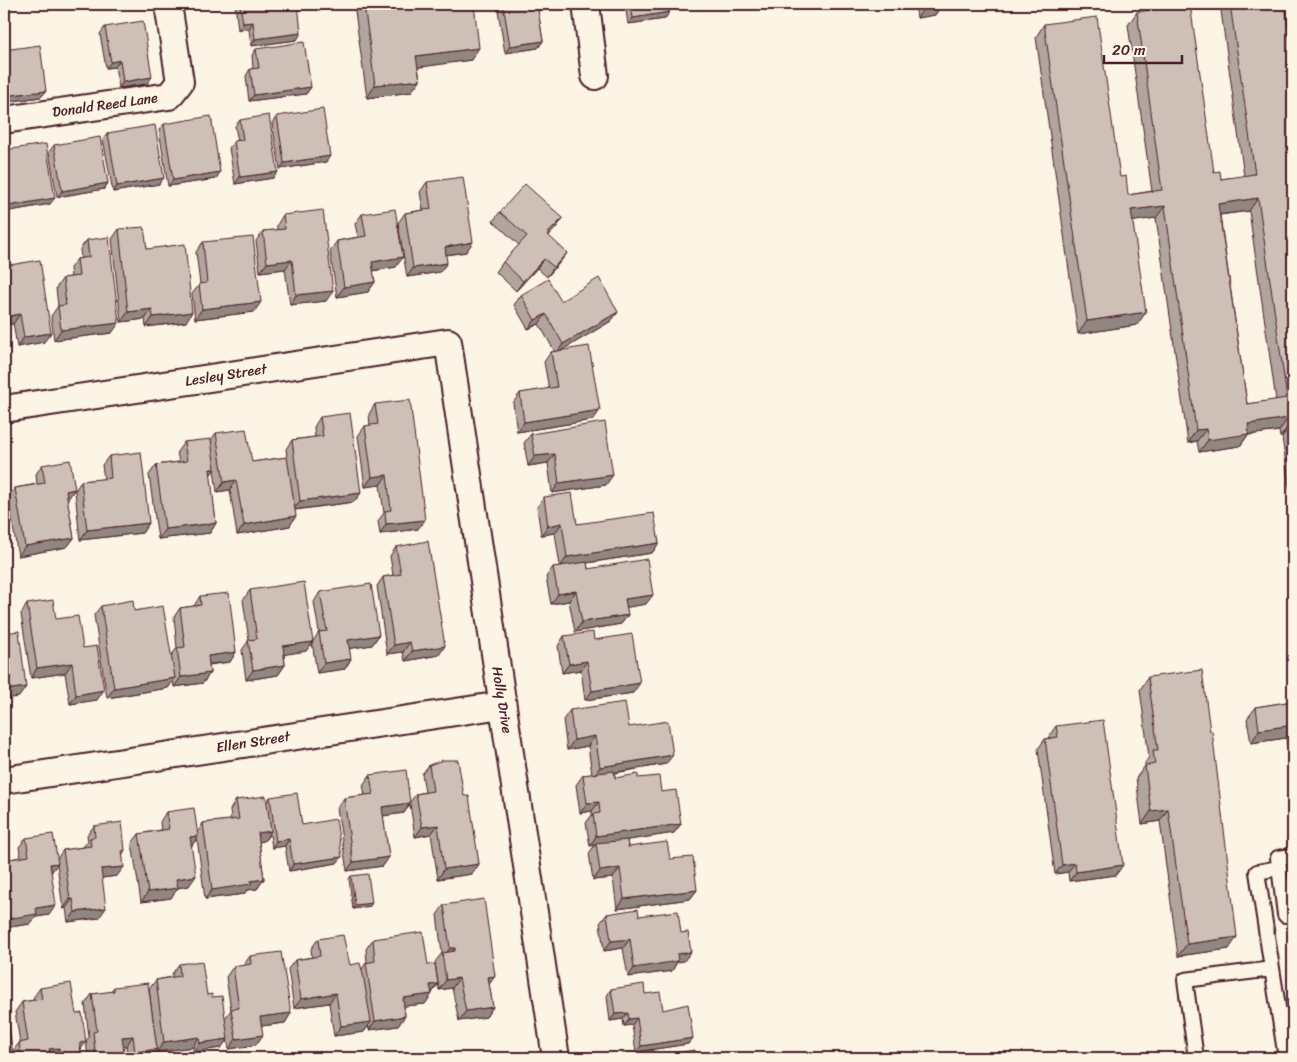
<svg xmlns="http://www.w3.org/2000/svg" width="1297" height="1062" viewBox="0 0 1297 1062" font-family="Sriracha,sans-serif">
	<style>
		.lines { fill: none; stroke-linecap: round; stroke-linejoin: round }
		.service-casing { stroke: #4a1f2b; stroke-width: 18 }
		.minor-casing { stroke: #4a1f2b; stroke-width: 30 }
		.service { stroke: #fcf5e5; stroke-width: 14 }
		.minor { stroke: #fcf5e5; stroke-width: 26 }
		.wall { fill: #b2a59d; stroke: #4a1f2b; fill-rule: evenodd }
		.shaded-wall { fill: #918680; stroke: #4a1f2b }
		.building { fill: #cfc0b7; stroke: #4a1f2b; fill-rule: evenodd }
		.labels { text-anchor: middle; dominant-baseline: central; stroke-width: 5; stroke-linejoin: round; paint-order: stroke }
		.street-label { font-size: 14px; fill: #4a1f2b; stroke: #fcf5e5 }
	</style>
	<rect width="100%" height="100%" fill="#fcf5e5"/>
	<filter id="ink" filterUnits="userSpaceOnUse"><feTurbulence type="fractalNoise" baseFrequency=".02" numOctaves="2"/><feDisplacementMap in="SourceGraphic" scale="10" xChannelSelector="R" yChannelSelector="G"/><feConvolveMatrix kernelMatrix="1 2 1 2 8 2 1 2 1" color-interpolation-filters="sRGB"/></filter>
	<g filter="url(#ink)">
		<g class="lines">
			<g class="service-casing">
				<path id="service" d="M1293,856L1278,858L1285,915L1293,914
					M1279,868L1257,872L1286,1058
					M1196,1058L1185,980L1272,969"/>
			</g>
			<g class="minor-casing">
				<path id="minor" d="M586,4L595,76
					M4,120L169,96L180,82L168,4
					M4,409L448,342L556,1058
					M4,780L502,705"/>
			</g>
			<use href="#service" class="service"/>
			<use href="#minor" class="minor"/>
		</g>
		<path class="wall" d="M235,4H298L297,40L251,46L249,29L238,30Z
			M354,4H474L471,60L418,67L420,80L411,92L367,98Z
			M497,4H537L543,41L538,48L505,53Z
			M625,4H668L669,12L665,19L628,24Z
			M915,4H942L935,15L917,18Z
			M1226,4H1285L1293,61V514L1282,437H1280L1279,431L1248,435L1240,446L1199,452L1197,441L1188,443L1156,218L1133,221L1137,325L1078,334L1036,37L1044,24L1128,195L1152,191L1128,25L1137,12L1214,172L1221,179L1244,176L1221,11ZM1249,211L1276,400L1247,404L1220,215Z
			M105,27L147,84L119,88L115,67L106,68L100,34Z
			M256,49L311,87L306,94L249,101L246,76L250,69H253L252,55Z
			M4,50L46,91L41,97L6,102L4,86Z
			M277,116L326,162L280,169L272,123Z
			M240,120L273,178L235,184L229,148L234,141H238L235,126Z
			M164,124L216,179L168,186L159,130Z
			M108,133L159,184L113,192L103,139Z
			M54,145L108,183L104,189L57,197L49,152Z
			M4,150L50,204L4,212Z
			M427,182L466,252L446,255L440,272L407,277L398,223L405,213L423,210L420,192Z
			M500,212L563,218L556,228L548,236L567,253L560,262L547,277L537,268L516,291L496,272L503,262L519,245L493,221Z
			M362,214L396,267L373,271L375,282L368,292L337,297L330,251L337,241L358,237L355,224Z
			M283,215L326,301L290,305L285,269L260,272L256,241L263,231L277,230V225Z
			M119,229L147,249L186,322L146,327L145,319L121,322L112,239Z
			M87,240L112,333L54,340L51,316L58,306L56,288L63,278L71,277L70,268L77,259L81,258L80,249Z
			M203,242L254,312L195,319L192,294L200,284L196,252Z
			M4,266L44,342L17,347Z
			M521,295L561,301L618,312L611,321L562,350L600,410L593,420L517,432L513,403L520,393L549,389L544,362L551,352H555L539,324L528,329L514,305Z
			M375,404L418,529L380,534L378,521L384,513L380,485L365,487L358,436L365,426H370L369,414Z
			M320,417L354,502L295,510L290,526L237,535L230,490L217,492L214,470L210,475L216,523L210,533L158,539L149,475L156,465L179,462L177,452L184,442L211,440L216,433L252,462L287,457L286,449L292,440L315,437L314,427Z
			M531,434L606,485L552,493L548,463L528,466L524,443Z
			M109,456L149,523L142,533L80,540L75,491L81,481L104,479L102,465Z
			M42,465L75,489L67,499L74,538L67,547L18,556L8,497L15,488L37,484L36,474Z
			M544,497L577,524L659,543L652,553L587,563L588,569L646,604L626,607L628,615L621,624L575,632L569,601L551,604L546,577L553,567L560,566L555,533L541,535L537,507Z
			M396,547L439,655L405,661L403,652L387,654L377,586L383,577L393,575L390,556Z
			M250,590L313,641L319,632L314,602L320,592L379,635L372,645L350,648L345,669L317,673L312,642L306,651L284,654L285,665L278,675L246,680L242,650L249,640L243,600Z
			M200,596L236,652L230,662L209,665L210,673L203,683L174,687L173,681L168,688L107,698L94,615L101,606L134,611L171,656L177,648L174,617L180,608L194,606Z
			M27,604L56,619L83,648L97,700L70,704L65,673L31,678L21,614Z
			M564,636L594,640L633,693L585,700L581,670L562,673L558,646Z
			M1148,677L1229,949L1178,956L1160,821L1142,824L1136,778L1145,766V763L1149,757L1140,690Z
			M1293,701V785L1286,738L1251,743L1247,719L1256,707Z
			M570,710L629,727L666,764L615,773V778H638L661,792L681,824L674,833L627,840L628,847L670,859L697,890L690,899L617,909L613,878L593,880L589,853L595,845L590,846L586,823L592,815V811L580,813L576,785L583,775L592,774L588,746L567,750L563,720Z
			M1056,726L1116,875L1069,881L1068,872L1055,874L1038,749L1045,739L1050,738L1049,736Z
			M429,765L464,796L479,864L472,874L438,879L431,834L415,837L410,804L404,813L383,816L389,857L383,866L347,871L337,808L344,798L365,795L363,785L370,775L410,802L416,794L425,792L422,774Z
			M270,797L302,825L337,863L289,871L285,846L272,848L270,834L264,841L259,842L264,879L257,889L247,890L244,894L205,899L197,838L191,846L189,886L177,888L171,898L141,902L132,843L139,834L161,830L160,822L166,812L198,832L203,823L231,820L230,810L236,800L267,801Z
			M94,826L125,850L123,854L117,876L102,878L99,918L68,922L66,908L63,909L57,864L51,872L49,915L36,917L30,924L4,928V860L21,857L19,847L26,838L57,859L63,850L83,847L88,841L87,835Z
			M351,876L370,906L353,909L349,879Z
			M444,905L495,976L489,984L493,1007L486,1017L459,1021L452,988L439,990L435,962L442,953L437,915Z
			M607,914L639,916L684,961L677,962L672,971L628,977L623,948L604,951L600,923Z
			M318,939L350,965L362,969L366,963L367,962L366,949L373,939L428,965L438,984L425,1004L404,1006L405,1016L398,1026L369,1030L368,1026L364,1032L334,1036L329,1003L294,1008L288,969L295,960L312,957L311,949Z
			M250,956L291,1013L285,1023L261,1026L256,1045L229,1049L227,1039L221,1048L193,1052V1047L157,1052L149,989L156,980L172,977V974L179,964L207,995L212,997L225,1018L231,1010L226,977L233,967L243,966Z
			M1293,962V988L1290,967Z
			M114,987L150,1058H128L126,1046H123L125,1058H88L86,1041L89,1037L85,1004L92,994L110,992Z
			M40,988L81,1050L79,1058H53L52,1057L51,1058H13L12,1052L19,1043L20,1042L15,1012L22,1002L34,1000L33,998Z
			M611,989L645,994L693,1038L688,1044L636,1052L632,1025L624,1026L623,1019L610,1021L607,996Z"/>
		<path class="shaded-wall" d="M942,5L935,15L917,18L924,8Z
			M669,12L665,19L628,24L633,18Z
			M253,22L249,29L238,30L243,23Z
			M301,33L297,40L251,46L255,39Z
			M543,41L538,48L505,53L510,46Z
			M479,48L471,60L407,69L416,56Z
			M120,60L115,67L106,68L111,62Z
			M152,77L147,84L119,88L123,82Z
			M4,79H9L4,86Z
			M420,80L411,92L367,98L375,85Z
			M311,87L306,94L249,101L254,95Z
			M46,91L41,97L6,102L11,95Z
			M330,156L326,162L280,169L284,163Z
			M220,172L216,179L168,186L173,180Z
			M278,172L273,178L235,184L240,177Z
			M164,178L159,184L113,192L117,186Z
			M108,183L104,189L57,197L62,191Z
			M55,198L50,204L4,212L8,206Z
			M1258,198L1249,211L1209,216L1218,204Z
			M1165,206L1156,218L1123,223L1131,210Z
			M563,218L556,228L541,244L547,234Z
			M473,242L466,252L438,256L445,247Z
			M567,253L560,262L547,277L554,267Z
			M403,257L396,267L365,272L372,262Z
			M544,259L537,268L516,291L523,281Z
			M292,260L285,269L260,272L267,263Z
			M447,263L440,272L407,277L413,268Z
			M375,282L368,292L337,297L344,287Z
			M333,291L326,301L290,305L296,295Z
			M261,302L254,312L195,319L202,309Z
			M152,309L145,319L121,322L128,312Z
			M192,312L186,322L146,327L153,317Z
			M618,312L611,321L556,354L563,344Z
			M1146,312L1137,325L1078,334L1087,321Z
			M20,314L13,324L4,326V317Z
			M546,314L539,324L528,329L535,320Z
			M119,323L112,333L54,340L61,330Z
			M51,333L44,342L17,347L24,337Z
			M600,410L593,420L517,432L524,422Z
			M1288,418L1279,431L1248,435L1240,446L1199,452L1208,440L1248,424Z
			M1291,424L1282,437H1280L1289,425Z
			M1206,429L1197,441L1188,443L1196,430Z
			M555,454L548,463L528,466L535,456Z
			M210,469H215L208,478Z
			M387,475L380,485L365,487L372,477Z
			M613,475L606,485L552,493L559,483Z
			M236,480L230,490L217,492L224,482Z
			M75,489L68,499L59,500L66,491Z
			M361,493L354,502L293,510L300,501Z
			M296,516L290,526L237,535L244,525Z
			M425,520L418,529L380,534L386,524Z
			M9,522L4,529V523Z
			M149,523L142,533L80,540L87,530Z
			M216,523L210,533L158,539L165,529Z
			M562,523L555,533L541,535L548,526Z
			M74,538L67,547L18,556L25,546Z
			M659,543L652,553L560,567L567,557Z
			M576,591L569,601L551,604L558,594Z
			M653,595L646,604L618,609L625,599Z
			M628,615L621,624L575,632L582,622Z
			M379,635L372,645L341,650L348,640Z
			M313,642L306,651L276,656L283,646Z
			M410,642L403,652L387,654L394,645Z
			M445,646L439,655L405,661L412,651Z
			M236,652L230,662L201,665L208,656Z
			M351,659L345,669L317,673L324,663Z
			M587,661L581,670L562,673L569,664Z
			M72,663L65,673L31,678L37,668Z
			M285,665L278,675L246,680L253,670Z
			M210,673L203,683L174,687L181,677Z
			M175,678L168,688L107,698L114,688Z
			M640,683L633,693L585,700L592,691Z
			M26,687L19,697L4,699V690Z
			M104,690L97,700L70,704L76,695Z
			M1293,725V727L1286,738L1251,743L1259,730Z
			M595,736L588,746L567,750L574,740Z
			M673,755L666,764L593,776L600,767Z
			M599,802L592,811L580,813L587,803Z
			M410,803L404,813L375,817L382,807Z
			M1168,809L1160,821L1142,824L1151,811Z
			M681,824L674,833L596,845V843L595,845L590,846L596,836Z
			M438,825L431,834L415,837L422,827Z
			M271,831L264,841L251,843L258,833Z
			M198,836L192,846L183,847L190,837Z
			M289,839L285,846L272,848L276,841Z
			M342,857L337,863L289,871L293,864Z
			M389,857L383,866L347,871L353,862Z
			M58,863L51,873L50,864Z
			M1075,863L1068,872L1055,874L1062,865Z
			M479,864L472,874L438,879L444,869Z
			M1123,865L1116,875L1069,881L1076,872Z
			M124,867L117,876L94,879L101,869Z
			M620,868L613,878L593,880L600,871Z
			M196,876L189,886L169,889L176,879Z
			M264,879L257,889L247,890L244,894L205,899L212,890L251,881Z
			M178,888L171,898L141,902L148,892Z
			M697,890L690,899L617,909L624,899Z
			M70,899H73L66,908L63,909Z
			M372,903L370,906L353,909L355,905Z
			M56,905L49,915L36,917L30,924L4,928V923L7,919L36,908Z
			M106,908L99,918L68,922L75,912Z
			M1237,937L1229,949L1178,956L1187,944Z
			M630,939L623,948L604,951L611,941Z
			M450,948H455L448,957L443,958Z
			M691,952L684,961L677,962L672,971L628,977L634,968L677,954Z
			M495,976L488,986V977Z
			M459,978L452,988L439,990L446,980Z
			M438,984L431,994L430,985Z
			M336,993L329,1003L294,1008L301,999Z
			M432,994L425,1004L396,1007L403,998Z
			M493,1007L486,1017L459,1021L466,1011Z
			M291,1013L285,1023L253,1027L260,1017Z
			M628,1013L623,1019L610,1021L615,1014Z
			M405,1016L398,1026L369,1030L375,1021Z
			M637,1018L632,1025L624,1026L629,1019Z
			M371,1022L364,1032L334,1036L341,1026Z
			M263,1035L256,1045L229,1049L236,1039Z
			M133,1036L126,1046L115,1047L122,1037Z
			M199,1037L193,1047L157,1052L164,1042Z
			M693,1038L688,1044L636,1052L641,1046Z
			M228,1039L221,1048L193,1052L200,1043Z
			M86,1042L79,1052L80,1043Z
			M59,1048L52,1057L47,1058L49,1049Z
			M157,1049L150,1058H131L135,1052Z
			M13,1054L9,1058H4V1055Z
			M81,1055L79,1058H60H61Z"/>
		<path class="building" d="M240,4H298L301,33L255,39L253,22L243,23Z
			M364,4H474L479,48L416,56L420,80L375,85Z
			M503,4H537L543,41L510,46Z
			M631,4H668L669,12L633,18Z
			M923,4H942V5L924,8Z
			M1190,4L1214,172L1220,171L1221,179L1255,174L1230,4H1285L1293,61V439L1291,424L1289,425L1288,418L1248,424L1249,434L1208,440L1206,429L1196,430L1165,206L1131,210L1146,312L1087,321L1044,24L1097,17L1120,177L1126,176L1128,195L1162,190L1137,12ZM1258,198L1287,398L1247,404L1218,204Z
			M143,21L152,77L123,82L120,60L111,62L105,27Z
			M304,42L311,87L254,95L250,69L259,68L256,49Z
			M40,45L46,91L11,95L9,79H4V50Z
			M323,109L330,156L284,163L277,116Z
			M269,115L278,172L240,177L234,141L243,140L240,120Z
			M211,116L220,172L173,180L164,124Z
			M155,125L164,178L117,186L108,133Z
			M100,137L108,183L62,191L54,145Z
			M46,144L55,198L8,206L4,181V150Z
			M463,177L473,242L445,247L447,263L413,268L405,213L431,209L427,182Z
			M525,184L563,218L547,234L567,253L554,267L544,259L523,281L503,262L527,236L500,212Z
			M395,209L403,257L372,262L375,282L344,287L337,241L366,236L362,214Z
			M323,210L333,291L296,295L292,260L267,263L263,231L285,229L283,215Z
			M144,227L147,249L185,244L192,312L153,317L152,309L128,312L119,229Z
			M109,237L119,323L61,330L58,306L66,305L63,278L79,276L77,259L89,257L87,240Z
			M253,237L261,302L202,309L199,284L207,283L203,242Z
			M40,260L51,333L24,337L20,314L4,317V266Z
			M599,278L618,312L563,344L546,314L535,320L521,295L548,279L561,301Z
			M589,346L600,410L524,422L520,393L557,387L551,352Z
			M410,400L425,520L386,524L385,511L391,510L387,475L372,477L365,426L378,424L375,404Z
			M350,413L361,493L300,501L292,440L323,436L320,417Z
			M605,422L613,475L559,483L555,454L535,456L531,434Z
			M246,429L252,462L287,457L296,516L244,525L236,480L224,482L216,433Z
			M211,439L215,469H210L216,523L165,529L156,465L187,461L184,442Z
			M141,452L149,523L87,530L81,481L111,478L109,456Z
			M70,460L75,489L66,491L74,538L25,546L15,488L45,483L42,465Z
			M4,491L9,522L4,523Z
			M572,493L577,524L654,513L659,543L567,557L562,523L548,526L544,497Z
			M428,541L445,646L412,651L410,642L394,645L383,577L401,574L396,547Z
			M647,559L653,595L625,599L628,615L582,622L576,591L558,594L553,567L587,562L588,569Z
			M304,582L313,642L283,646L285,665L253,670L248,640L257,639L250,590Z
			M371,584L379,635L348,640L351,659L324,663L319,632L327,631L320,592Z
			M229,593L236,652L208,656L210,673L181,677L177,648L185,647L180,608L201,605L200,596Z
			M53,600L56,619L78,616L83,648L97,646L104,690L76,695L72,663L37,668L27,604Z
			M133,600L134,611L163,606L175,678L114,688L101,606Z
			M19,631L26,687L4,690V633Z
			M593,632L594,640L632,634L640,683L592,691L587,661L569,664L564,636Z
			M1202,670L1210,731H1212L1237,937L1187,944L1168,809L1151,811L1145,766L1155,764L1153,750H1158L1148,677Z
			M1293,701V725L1259,730L1256,707Z
			M625,702L629,727L668,721L673,755L600,767L595,736L574,740L570,710Z
			M1103,720L1123,865L1076,872L1075,863L1062,865L1045,739L1058,737L1056,726Z
			M443,760H458L464,796H469L479,864L444,869L438,825L422,827L416,794L433,791L429,765Z
			M406,770L410,803L382,807L389,857L353,862L344,798L373,794L370,775Z
			M614,771L615,778L638,774V778L659,776L661,792L676,790L681,824L596,836L593,814L600,813L599,802L587,803L583,775Z
			M297,793L302,825L336,819L342,857L293,864L289,839L276,841L270,797Z
			M266,796L271,831L258,833L264,879L251,881V884L212,890L203,823L239,819L236,800Z
			M194,808L198,836L190,837L196,876L176,879L178,888L148,892L139,834L169,829L166,812Z
			M122,822L125,850L122,851L124,867L101,869L106,908L75,912L73,899H70L63,850L91,846L90,838L95,837L94,826Z
			M53,834L58,863L50,864L56,905L36,908L37,914L7,919L4,901V860L29,856L26,838Z
			M627,840L628,847L667,842L670,859L693,857L697,890L624,899L620,868L600,871L596,843Z
			M368,874L372,903L355,905L351,876Z
			M484,899L495,976L488,977L493,1007L466,1011L459,978L446,980L442,953L455,951V948H450L444,905Z
			M638,909L639,916L678,911L681,933L688,932L691,952L677,954L678,961L634,968L630,939L611,941L607,914Z
			M423,932L428,965L435,964L438,984L430,985L432,994L403,998L405,1016L375,1021L366,963L375,961L373,939Z
			M343,935L350,965L360,963L363,974L371,1022L341,1026L336,993L301,999L295,960L320,956L318,939Z
			M281,952L291,1013L260,1017L263,1035L236,1039L231,1009L239,1008L233,967L251,964L250,956Z
			M202,961L207,995L212,994V997L222,996L228,1039L200,1043L199,1037L164,1042L156,980L180,976L179,964Z
			M71,983L76,1014L82,1013L86,1042L80,1043L81,1055L61,1058L59,1048L49,1049L51,1058H21L19,1043L28,1041L22,1002L42,999L40,988Z
			M148,983L157,1049L135,1052L133,1036L122,1037L125,1058H96L93,1032L97,1031L92,994L114,991V987Z
			M644,984L645,994L660,992L663,1010L688,1004L693,1038L641,1046L637,1018L629,1019L628,1013L615,1014L611,989Z
			M4,991L13,1054L4,1055Z
			M653,1050L654,1056L695,1050L696,1058H622V1054Z"/>
	</g>
	<g class="labels">
		<g class="street-label">
			<text transform="translate(105 105) rotate(-8)">Donald Reed Lane</text>
			<text transform="translate(226 375) rotate(-9)">Lesley Street</text>
			<text transform="translate(502 700) rotate(81)">Holly Drive</text>
			<text transform="translate(253 742) rotate(-9)">Ellen Street</text>
		</g>
	</g>
	<rect width="1297" height="1062" fill="none" stroke="#fcf5e5" stroke-width="20"/>
	<rect x="10" y="10" width="1277" height="1042" fill="none" stroke="#4a1f2b" stroke-width="2" filter="url(#ink)"/>
	<path d="M1104 55v8h78v-8" fill="none" stroke="#4a1f2b" stroke-width="2.5"/>
	<text x="1112" y="55" font-size="15" fill="#4a1f2b" stroke="#fcf5e5" stroke-width="4" paint-order="stroke">20 m</text>
</svg>
